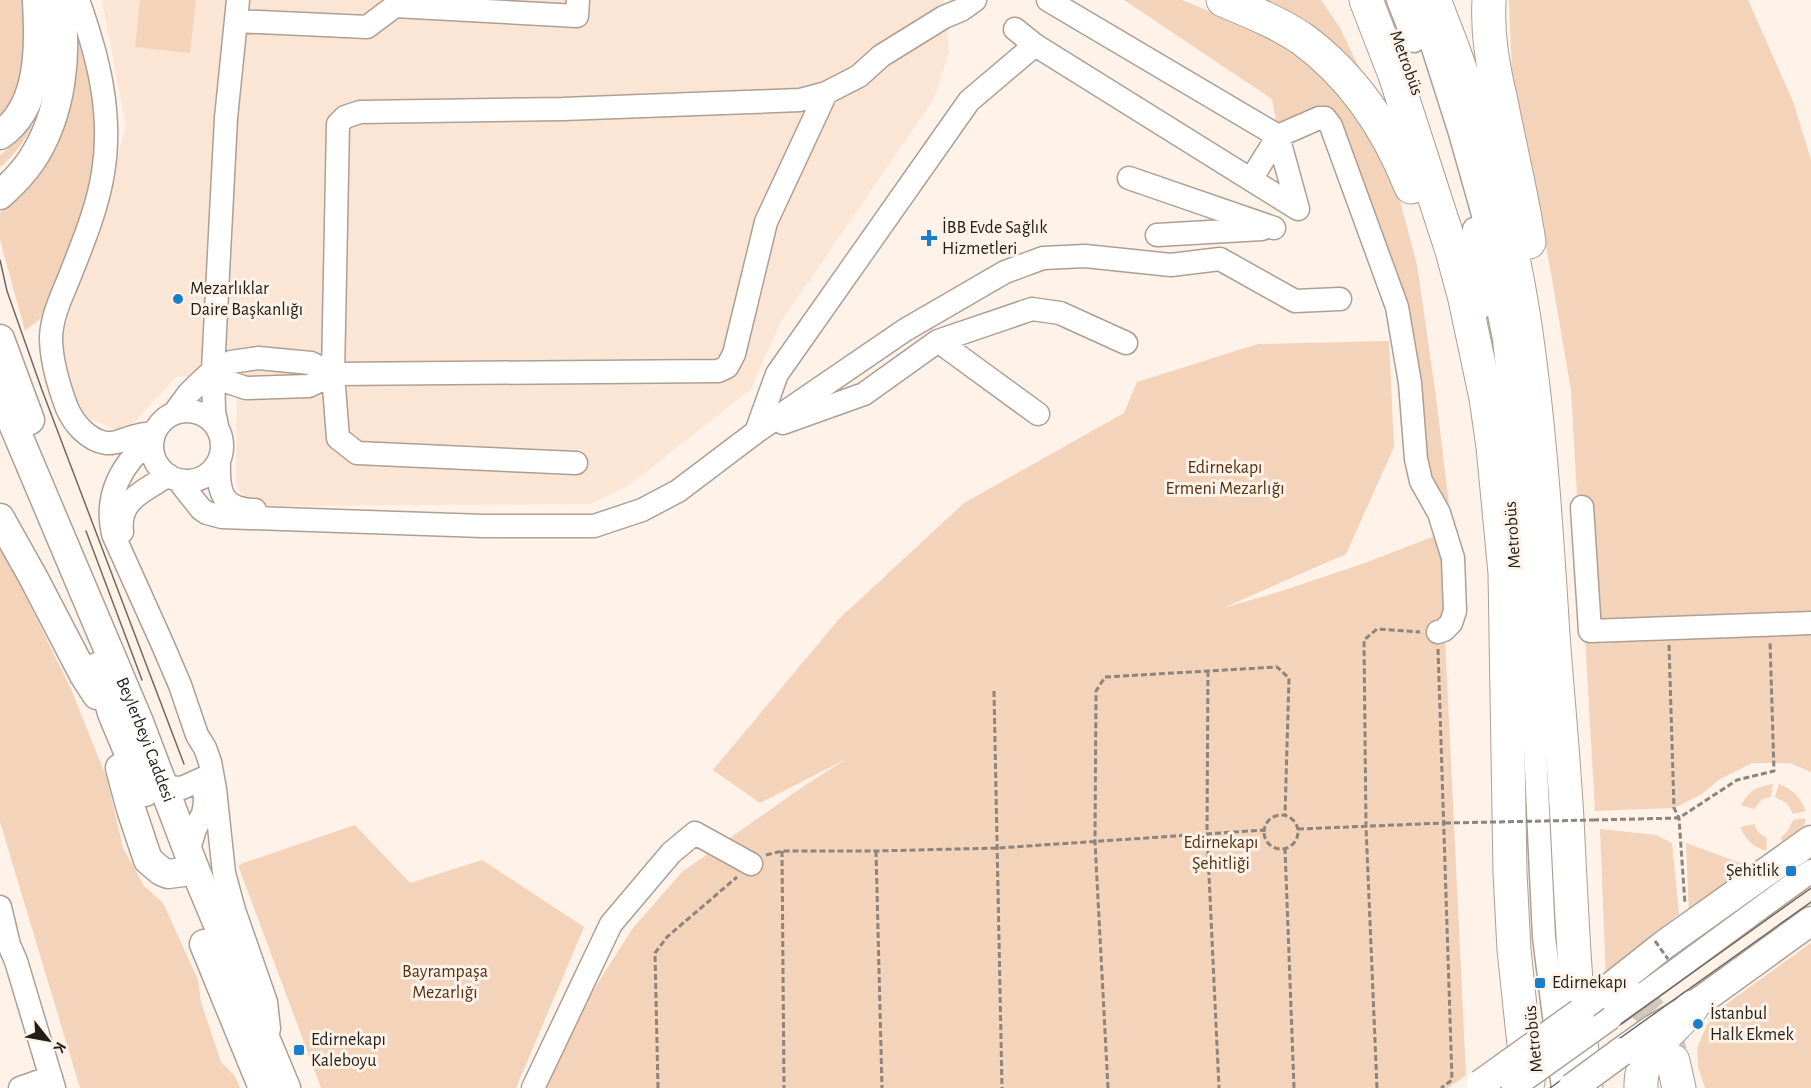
<svg xmlns="http://www.w3.org/2000/svg" width="1811" height="1088" viewBox="0 0 1811 1088" font-family="'Alegreya Sans',sans-serif">
	<style>
		.built { fill: #fbe6d5 }
		.green { fill: #f3d3b9 }
		.lines { fill: none; stroke-linecap: round; stroke-linejoin: round }
		.highway-tunnel { stroke: #d2c7bf; stroke-width: 33; stroke-dasharray: 33 16; stroke-linecap: butt }
		.minor-casing { stroke: #ad9f94; stroke-width: 25 }
		.major-casing { stroke: #ad9f94; stroke-width: 31 }
		.highway-casing { stroke: #ad9f94; stroke-width: 35 }
		.path { stroke: #8c847d; stroke-width: 3; stroke-dasharray: 6 3; stroke-linecap: butt }
		.minor { stroke: #fff; stroke-width: 22 }
		.major { stroke: #fff; stroke-width: 28 }
		.highway { stroke: #fff; stroke-width: 33 }
		.tram { stroke: #716a63; stroke-width: 1.5 }
		.minor-bridge-casing { stroke: #ad9f94; stroke-width: 25; stroke-linecap: butt }
		.major-bridge-casing { stroke: #ad9f94; stroke-width: 31; stroke-linecap: butt }
		.path-bridge { stroke: #8c847d; stroke-width: 3; stroke-dasharray: 6 3; stroke-linecap: butt }
		.minor-bridge { stroke: #fff; stroke-width: 22 }
		.major-bridge { stroke: #fff; stroke-width: 28 }
		.poi-dot { fill: #1b7eca; stroke: #fef2e9; stroke-width: 2 }
		.labels { text-anchor: middle; dominant-baseline: central; stroke-width: 6; stroke-linejoin: round; paint-order: stroke }
		.street-label { font-size: 18px; fill: #221d18; stroke: #fef2e9 }
		.poi-label { font-size: 18px; fill: #221d18; stroke: #fef2e9; text-anchor: start }
		.park-label { font-size: 18px; fill: #533212; stroke: #fef2e9 }
	</style>
	<rect width="100%" height="100%" fill="#fef2e9"/>
	<path class="built" d="M102,0H944L949,52L934,99L780,323L751,389L628,486L590,504L255,506L247,500L236,486L237,375L176,377L124,433L83,416L68,381L62,339L126,127Z"/>
	<path class="green" d="M0,0H23C27,21 28,59 22,80C17,96 7,112 0,128Z
		M140,0H196L190,53L135,47Z
		M1124,0H1182L1264,34L1293,51L1331,84L1370,131L1399,197L1417,265L1436,397L1452,530L1426,466L1414,358L1338,126H1277L1272,99Z
		M1248,0H1321L1339,26L1363,76Z
		M1509,0H1748L1794,104L1811,160V772L1790,763H1752L1720,779L1702,794L1674,808L1595,811L1571,390L1551,273L1512,73Z
		M70,18L87,67L94,105L96,142L91,180L79,221L51,290L41,318L25,331L0,240V213L17,193Z
		M31,123L33,125C24,141 15,155 0,167V155L18,140Z
		M1389,341L1394,447L1346,554L1223,608L1282,591L1365,563L1440,534L1466,1075L1448,1088H546L587,1000L633,928L682,872L798,790L846,759L760,803L713,770L839,619L964,503L1124,413L1137,382L1258,344Z
		M0,544L71,689L107,779L123,848L144,886L163,903L198,980L201,1002L221,1062L234,1075L240,1088H80L0,822Z
		M1773,784L1771,797L1762,799L1754,809L1741,805C1751,789 1755,788 1773,784Z
		M1779,784C1794,790 1799,797 1806,811L1793,814L1787,803L1775,797Z
		M1805,818C1805,837 1796,840 1782,851L1781,837L1787,832L1793,820Z
		M1755,824C1756,832 1760,834 1767,838L1766,851C1752,846 1746,840 1740,827Z
		M355,825L410,883L482,860L584,927L516,1088H321L238,865Z
		M1600,829L1656,835L1672,843L1679,914L1648,939L1649,945L1606,979Z
		M1686,843L1757,869L1689,917Z
		M1811,943V1088H1705L1698,1067L1697,1048L1707,1025L1725,1005Z"/>
	<g class="lines">
		<path class="highway-tunnel" d="M1625,993C1651,1005 1663,1027 1671,1053"/>
		<g class="minor-casing">
			<path id="minor" d="M78,0C98,56 113,113 103,173C98,205 85,238 73,268C65,290 52,313 51,337C51,360 59,387 67,408C74,424 88,440 106,443C118,444 125,438 136,436C142,434 148,434 154,433
				M1048,0L1278,136L1298,209
				M1398,0L1414,41
				M1415,0L1431,42L1460,133L1482,211L1490,245L1496,299L1504,339L1525,536L1544,937L1563,1088
				M236,21L367,27L395,6L577,16L578,0
				M1015,29L1035,45L1298,209
				M1129,178L1274,228
				M1250,179L1253,176L1278,136L1319,118H1325L1331,126L1397,307L1410,383L1416,459L1421,481L1439,513L1453,558L1455,611L1451,623L1444,630L1438,632
				M1474,229L1475,270L1480,308
				M1157,235L1262,229
				M938,341L1038,414
				M213,370L228,382L246,388L309,386L333,374L718,371L727,367L734,354L766,222L826,93
				M152 446a35 35 0 1 1 70 0a35 35 0 1 1-70 0Z
				M175,412L189,393L213,370L231,362L258,358L311,363L333,374
				M783,423L864,394L938,341L1032,309L1060,313L1126,343
				M217,426L214,411L213,370L226,118L238,0
				M756,432L777,374L969,101L1035,45
				M153,439C122,462 104,495 113,534L162,643L180,685L197,735L205,748L210,762L215,789L224,873L234,910L266,1002L269,1029
				M219,461C218,490 220,509 255,510
				M576,463L357,453L338,438L333,374L338,124L345,117L360,112L563,109L800,100L826,93L859,76L881,56L944,17L961,10L975,0
				M178,480L201,509L207,513L222,517L483,526H594L642,510L678,491L756,432L905,330L1005,272L1043,258L1085,256L1171,265L1220,259L1295,301L1340,299
				M1582,507L1590,631L1811,623
				M122,532C118,498 145,492 168,475
				M164,787L182,788L204,778
				M188,852L195,829L203,814L205,803L204,785
				M0,907L9,945L16,961L54,1088
				M1616,1014L1811,871
				M20,1088L51,1077
				M533,1088L611,924L671,853L695,833L751,864"/>
		</g>
		<g class="major-casing">
			<g id="major">
				<path d="M0,135C42,106 39,45 37,0"/>
				<path d="M0,195C11,185 23,173 31,161C62,115 68,54 60,0"/>
				<path d="M0,339L30,420"/>
				<path id="s1" d="M0,393L139,722L194,867L286,1088"/>
				<path d="M0,518L33,577L84,675L97,695"/>
				<path d="M97,667L104,684L112,713L145,792"/>
				<path d="M120,768L131,809L148,860L161,871L168,874L183,872L194,867"/>
				<path d="M204,944L263,1088"/>
				<path d="M1593,1001L1665,944L1811,840"/>
				<path d="M1621,1052L1652,1030L1692,1007L1811,921"/>
			</g>
		</g>
		<g class="highway-casing">
			<path id="highway" d="M1223,0C1249,11 1277,22 1301,38C1352,75 1388,129 1411,187
				M1366,0L1395,75L1452,251L1465,299L1486,398L1493,447L1505,573L1510,873L1514,950L1528,1082
				M1434,0C1478,108 1513,231 1528,347C1541,443 1547,539 1553,635C1558,703 1565,771 1568,839C1572,922 1576,1005 1586,1088
				M1489,0C1487,35 1493,67 1501,101C1510,148 1522,195 1529,242
				M1580,1013L1615,994L1625,993
				M1673,1061L1679,1088
				M1641,1088C1639,1050 1671,1034 1692,1007"/>
		</g>
		<path class="path" d="M1669,645L1674,808L1679,818L1685,904
			M1438,649L1452,1080L1441,1088
			M1208,671L1207,833L1219,1088
			M994,691L1002,1088
			M1264 832a17 17 0 1 1 34 0a17 17 0 1 1-34 0Z
			M1593,820L1679,818L1737,780L1774,771L1770,641
			M1298,829L1445,823
			M1285,848L1294,1088
			M782,851L784,1088
			M876,851L882,1088
			M766,855L782,851H876L998,848L1264,830
			M658,1088L655,953L667,937L737,877
			M1108,1088L1095,842L1096,691L1105,677L1277,667L1289,678L1285,815
			M1377,1088L1366,827L1364,640L1377,629L1420,632"/>
		<use href="#minor" class="minor"/>
		<use href="#major" class="major"/>
		<use href="#highway" class="highway"/>
		<path class="tram" d="M0,260L7,291L42,390L184,764
			M86,531L142,680
			M1531,1088L1811,888
			M1550,1088L1811,902"/>
		<g class="minor-bridge-casing">
			<path id="minor-bridge" d="M1513,1088L1611,1018"/>
		</g>
		<g class="major-bridge-casing">
			<path id="major-bridge" d="M1481,1084L1580,1013
				M1572,1088L1621,1052"/>
		</g>
		<path class="path-bridge" d="M1445,823L1593,820
			M1655,941L1668,959"/>
		<use href="#minor-bridge" class="minor-bridge"/>
		<use href="#major-bridge" class="major-bridge"/>
	</g>
	<g class="poi-dot">
		<path d="M926 229h6v6h6v6h-6v6h-6v-6h-6v-6h6z"/>
		<circle cx="178" cy="299" r="6"/>
		<rect x="1785" y="865" width="12" height="12" rx="3"/>
		<rect x="1534" y="977" width="12" height="12" rx="3"/>
		<circle cx="1698" cy="1024" r="6"/>
		<rect x="293" y="1044" width="12" height="12" rx="3"/>
	</g>
	<g class="labels">
		<g class="street-label">
			<text transform="translate(1406 63) rotate(70)">Metrobüs</text>
			<text transform="translate(1513 535) rotate(-94)">Metrobüs</text>
			<text stroke="none"><textPath href="#s1" startOffset="376">Beylerbeyi Caddesi</textPath></text>
			<text transform="translate(1534 1039) rotate(-96)">Metrobüs</text>
		</g>
		<g class="poi-label">
			<text x="942" y="228">İBB Evde Sağlık<tspan x="942" dy="21">Hizmetleri</tspan></text>
			<text x="190" y="289">Mezarlıklar<tspan x="190" dy="21">Daire Başkanlığı</tspan></text>
			<text x="1779" y="871" text-anchor="end">Şehitlik</text>
			<text x="1552" y="983">Edirnekapı</text>
			<text x="1710" y="1014">İstanbul<tspan x="1710" dy="21">Halk Ekmek</tspan></text>
			<text x="311" y="1040">Edirnekapı<tspan x="311" dy="21">Kaleboyu</tspan></text>
		</g>
		<g class="park-label">
			<text x="1225" y="468">Edirnekapı<tspan x="1225" dy="21">Ermeni Mezarlığı</tspan></text>
			<text x="1221" y="843">Edirnekapı<tspan x="1221" dy="21">Şehitliği</tspan></text>
			<text x="445" y="972">Bayrampaşa<tspan x="445" dy="21">Mezarlığı</tspan></text>
		</g>
	</g>
	<g transform="translate(48 1040) rotate(121)" stroke="#fef2e9" stroke-width="4.5" paint-order="stroke">
	<path d="M0-4.5L10 22L0 15L-10 22Z" fill="#221d18"/>
	<text y="-9" font-size="16" font-weight="bold" text-anchor="middle" fill="#221d18">K</text>
	</g>
</svg>
